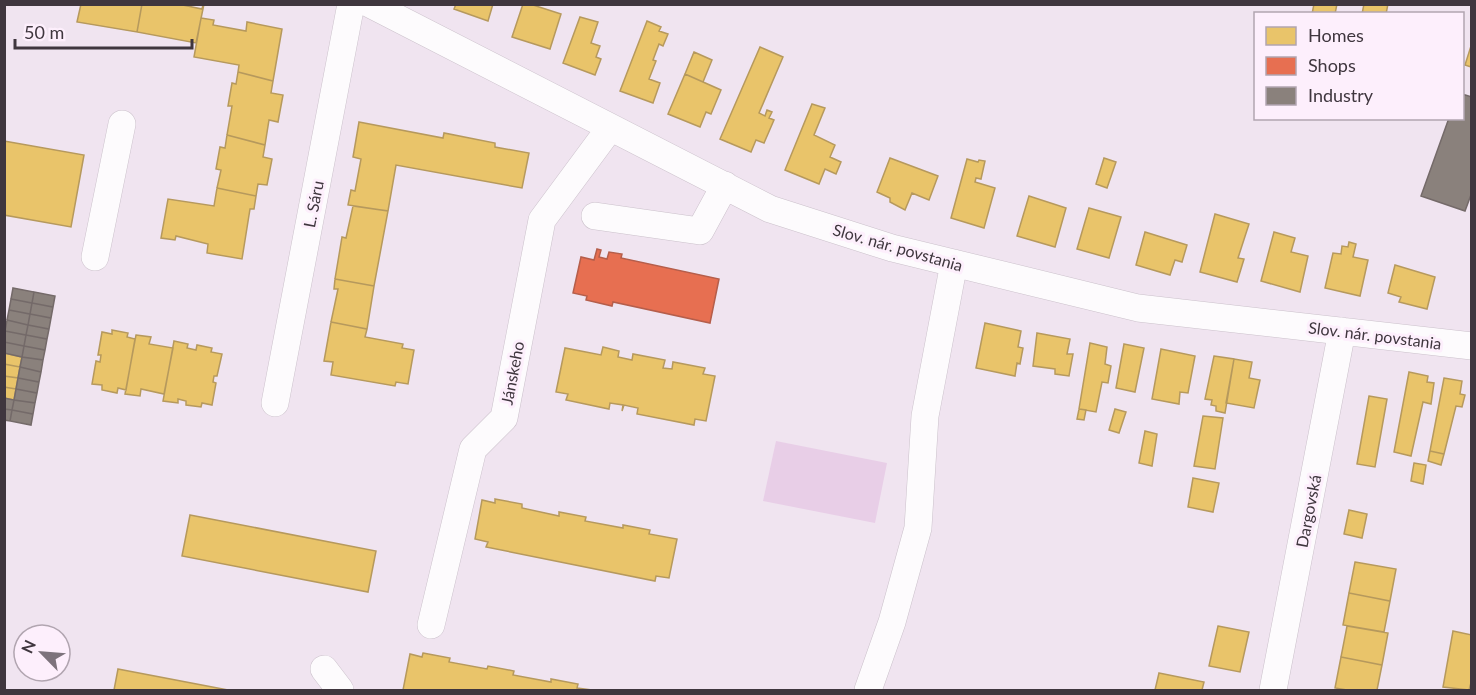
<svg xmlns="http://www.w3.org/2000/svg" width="1476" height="695" viewBox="0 0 1476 695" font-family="Lato,sans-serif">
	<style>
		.green { fill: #e8cee7 }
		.homes { fill: #e9c46a; stroke: #b6995d; stroke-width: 1.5 }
		.shops { fill: #e76f51; stroke: #b55e4b; stroke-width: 1.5 }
		.industry { fill: #8a817c; stroke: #746a69; stroke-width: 1.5 }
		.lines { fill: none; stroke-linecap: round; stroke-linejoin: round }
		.minor-casing { stroke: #cbc1cb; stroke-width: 28 }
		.minor { stroke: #fdfbfd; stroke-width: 27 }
		.labels { text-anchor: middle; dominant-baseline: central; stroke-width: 6; stroke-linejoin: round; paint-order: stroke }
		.street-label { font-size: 16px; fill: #3f363e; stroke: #fdeffc }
	</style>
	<rect width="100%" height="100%" fill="#f0e4f0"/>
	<path class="green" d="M776,441L887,463L875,523L763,501Z"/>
	<path class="homes" d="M81,4H142L137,32L77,22Z
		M142,4H178L202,9L203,5L204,4L196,43L137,32Z
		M456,4H493L488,21L454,9Z
		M523,4H530L561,14L550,49L512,37Z
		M1314,4H1337L1335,14H1312Z
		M1364,4H1388L1386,14H1362Z
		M580,17L598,22L591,43L600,46L596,57L601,59L595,75L563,63Z
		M201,18L214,20L213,25L246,31L247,22L282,29L273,81L238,72L239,65L194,57Z
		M647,21L661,27L659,31L668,34L663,46L659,44L653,60L656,61L649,79L660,83L653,103L620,91Z
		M1471,46H1472L1471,67L1465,65Z
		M760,47L783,57L759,113L765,116L767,110L772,112L769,118L774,120L764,143L756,140L751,152L720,139Z
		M694,52L712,60L703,82L685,74Z
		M238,72L273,81L271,93L283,95L278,122L269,120L265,145L227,135L232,106H228L232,83L236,84Z
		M685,74L721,90L711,114L706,112L700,127L668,114Z
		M812,104L825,108L814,135L835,145L830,157L841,162L836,174L825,169L819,184L785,170Z
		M359,122L443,138L444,133L495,143V147L529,153L522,188L396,165L388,211L348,205L351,190L355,191L361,159L353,157Z
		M227,135L265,145L263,157L272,159L267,185L258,184L256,196L217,188L221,170L216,169L220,147L225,148Z
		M4,141L84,155L71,227L4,215Z
		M890,158L938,176L929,200L912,193L905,210L890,202V198L877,192Z
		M1104,158L1116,162L1107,188L1096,184Z
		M967,159L978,162L979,160L985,161L981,179L976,178L975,182L995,188L984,228L951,218Z
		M217,188L256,196L254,209H250L242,259L207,253L208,244L176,236L175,240L161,238L168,199L214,206Z
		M1029,196L1066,208L1055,247L1017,236Z
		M353,206L388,211L374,286L335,279L342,237L346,238Z
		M1089,208L1121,217L1109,258L1077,249Z
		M1215,214L1249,224L1238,258L1244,259L1237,282L1200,272Z
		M1145,232L1187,245L1182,262L1175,260L1170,275L1136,265Z
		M1274,232L1295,238L1291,252L1308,256L1300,292L1261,281Z
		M1349,242L1356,244L1353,257L1368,260L1360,296L1325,288L1333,253L1341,254L1342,246L1348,247Z
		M1395,265L1435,277L1427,309L1399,302L1401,297L1388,293Z
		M335,279L374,286L367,329L331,322L338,289H334Z
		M331,322L367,329L365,337L403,344L402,348L414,350L408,384L396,382L395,386L331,375L333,362L324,361Z
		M985,323L1021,331L1018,347L1023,348L1020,364L1017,363L1015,376L976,368Z
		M112,330L128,333L127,337L135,339L126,390L118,388L117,393L102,390V385L92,384L96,361L100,362L101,355H98L102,332L112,334Z
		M1037,333L1070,339L1067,354H1073L1069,376L1055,374V369L1033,366Z
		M136,335L151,337L149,344L173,348L164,394L141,389L140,396L125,394Z
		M174,341L188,344L187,348L196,350L197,345L212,348L211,352L222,354L217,376H214L213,382L216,383L212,405L202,403L201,407L186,405V401L178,399V403L163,401Z
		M1090,343L1107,347L1105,364L1111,366L1108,383L1102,382L1096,412L1079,409Z
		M1124,344L1144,348L1135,392L1116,388Z
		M603,347L619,351L618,357L632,360L633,354L665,360L663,368L672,369L673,362L705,368L703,374L715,376L706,421L695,419L694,425L637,414L638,408L624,405L622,411L623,405L610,403L609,409L566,400L568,394L556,392L565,348L601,355Z
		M1161,349L1195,356L1188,393L1180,392L1179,404L1152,399Z
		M4,353L22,357L20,367L4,364Z
		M1214,356L1234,359L1225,413L1216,411V406L1211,405L1212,400L1205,399Z
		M1234,359L1252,362L1249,378L1260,380L1254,408L1226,403Z
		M4,364L20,367L18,378L4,376Z
		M1409,372L1428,376L1427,382L1434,383L1431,404L1423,402L1411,456L1394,452Z
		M4,376L18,378L16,389L4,387Z
		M1444,378L1462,381L1460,394L1465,395L1462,407L1456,406L1444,454L1430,451Z
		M4,387L16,389L14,400L4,398Z
		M1369,396L1387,399L1375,467L1357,464Z
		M1079,409L1086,410L1084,420L1077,419Z
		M1115,409L1126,412L1119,433L1109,430Z
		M1203,416L1223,418L1215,469L1194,466Z
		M1145,431L1157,434L1152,466L1139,463Z
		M1430,451L1444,454L1441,465L1428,461Z
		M1414,463L1426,465L1423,484L1411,481Z
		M1193,478L1219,483L1213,512L1188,507Z
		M495,499L522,504V508L559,516V512L586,517L585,521L623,528V525L650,530L649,534L677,539L669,578L656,576L655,581L486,547L488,542L475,539L482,500L495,503Z
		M1349,510L1367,514L1362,538L1344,534Z
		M190,515L376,551L368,592L182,556Z
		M1355,562L1396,569L1390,601L1349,593Z
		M1349,593L1390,601L1384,632L1343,625Z
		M1218,626L1249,632L1240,672L1209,666Z
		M1347,626L1388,633L1382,665L1341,657Z
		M1453,631L1472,635V679L1469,690L1443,687Z
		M423,653L450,658L449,662L487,669L488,666L514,671L513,675L551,682V679L578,684L577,688L592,690H403L410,654L422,657Z
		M1341,657L1382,665L1377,690H1347L1335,688Z
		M118,669L228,690H114Z
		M1159,673L1204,682L1202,690H1155Z"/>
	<path class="shops" d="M597,249L601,250L599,257L607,259L609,252L622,254L621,258L719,279L710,323L613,302L612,306L586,300L587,296L573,293L581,257L594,260Z"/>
	<path class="industry" d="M1462,94L1472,97V192L1465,211L1421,196L1449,118H1462Z
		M13,288L34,292L32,303L11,299Z
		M34,292L55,296L53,307L32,303Z
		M11,299L32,303L30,314L9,310Z
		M32,303L53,307L51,318L30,314Z
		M9,310L30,314L28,325L7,320Z
		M30,314L51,318L49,329L28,325Z
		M7,320L28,325L26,335L5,331Z
		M28,325L49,329L47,339L26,335Z
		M5,331L26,335L24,346L4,342Z
		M26,335L47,339L45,350L24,346Z
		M4,342L24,346L22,357L4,353Z
		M24,346L45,350L43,360L22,357Z
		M22,357L43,360L41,372L20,367Z
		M20,367L41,372L39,382L18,378Z
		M18,378L39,382L37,393L16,389Z
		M16,389L37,393L35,403L14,400Z
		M4,398L14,400L12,410L4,409Z
		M14,400L35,403L33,414L12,410Z
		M4,409L12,410L10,421L4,420Z
		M12,410L33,414L31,425L10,421Z"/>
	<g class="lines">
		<g class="minor-casing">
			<path id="minor" d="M370,4L770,209L892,248L1138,308L1472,346
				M595,216L700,231L725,185
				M95,257L122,124
				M275,403L351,4
				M431,625L473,449L504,418L542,220L610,128
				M324,669L340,690
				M868,690L892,622L918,528L925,416L954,263
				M1273,690L1342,331"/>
		</g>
		<use href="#minor" class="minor"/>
	</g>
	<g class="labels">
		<g class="street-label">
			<text transform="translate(313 204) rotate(-79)">L. Sáru</text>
			<text transform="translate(898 247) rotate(16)">Slov. nár. povstania</text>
			<text transform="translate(1375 335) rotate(7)">Slov. nár. povstania</text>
			<text transform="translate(512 373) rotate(-79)">Jánskeho</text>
			<text transform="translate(1308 511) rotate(-79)">Dargovská</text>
		</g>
	</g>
	<rect width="1476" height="695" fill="none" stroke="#3f363e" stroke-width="12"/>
	<rect x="1254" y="12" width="210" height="108" fill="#fdeffc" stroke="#b1a5b0" stroke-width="1.5"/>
	<rect x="1266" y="27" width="30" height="18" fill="#e9c46a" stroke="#b1a5b0" stroke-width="1.5"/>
	<text x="1308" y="42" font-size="18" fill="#3f363e">Homes</text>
	<rect x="1266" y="57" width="30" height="18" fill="#e76f51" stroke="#b1a5b0" stroke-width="1.5"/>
	<text x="1308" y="72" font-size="18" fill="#3f363e">Shops</text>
	<rect x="1266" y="87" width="30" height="18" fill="#8a817c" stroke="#b1a5b0" stroke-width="1.5"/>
	<text x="1308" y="102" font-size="18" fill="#3f363e">Industry</text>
	<g transform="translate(42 653) rotate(295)"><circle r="28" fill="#fdeffc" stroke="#b1a5b0" stroke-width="1.5"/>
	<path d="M0-4.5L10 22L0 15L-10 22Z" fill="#7d737c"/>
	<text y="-9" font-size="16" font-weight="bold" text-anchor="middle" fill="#3f363e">N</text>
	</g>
	<path d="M15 39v9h177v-9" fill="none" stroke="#3f363e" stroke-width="3"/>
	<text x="24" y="39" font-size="18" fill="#3f363e" stroke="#fdeffc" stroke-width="4.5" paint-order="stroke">50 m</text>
</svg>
